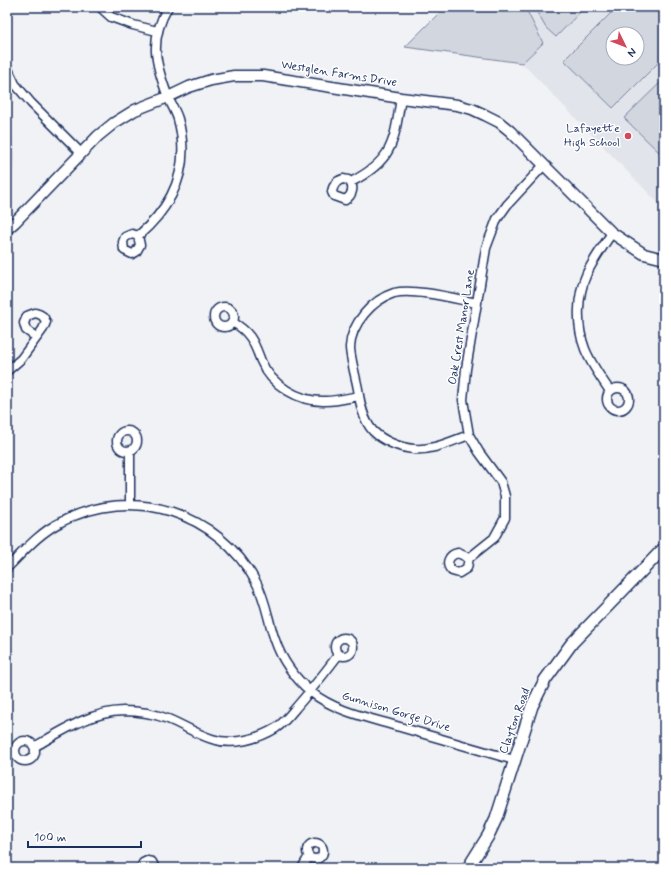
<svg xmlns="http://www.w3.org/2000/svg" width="671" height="875" viewBox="0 0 671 875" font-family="Mynerve,sans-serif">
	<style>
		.built { fill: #e1e4ea; fill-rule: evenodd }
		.green { fill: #d2d6df; stroke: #76829e; fill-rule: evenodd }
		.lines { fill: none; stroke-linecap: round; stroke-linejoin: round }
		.minor-casing { stroke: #1b2f5e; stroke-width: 11 }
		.tertiary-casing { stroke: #1b2f5e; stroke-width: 13 }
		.secondary-casing { stroke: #1b2f5e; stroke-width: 14 }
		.minor { stroke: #fff; stroke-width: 8 }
		.tertiary { stroke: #fff; stroke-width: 10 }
		.secondary { stroke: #fff; stroke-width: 11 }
		.poi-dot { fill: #d1495b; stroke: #fff; stroke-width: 1.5 }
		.labels { text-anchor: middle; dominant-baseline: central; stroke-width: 3; stroke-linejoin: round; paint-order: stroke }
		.street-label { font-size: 12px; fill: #1b2f5e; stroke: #fff }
		.poi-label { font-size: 12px; fill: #1b2f5e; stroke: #fff; text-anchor: end }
	</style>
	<rect width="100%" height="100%" fill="#f1f2f5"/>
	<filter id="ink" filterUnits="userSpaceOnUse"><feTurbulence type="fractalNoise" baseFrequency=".025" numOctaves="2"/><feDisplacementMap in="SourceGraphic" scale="8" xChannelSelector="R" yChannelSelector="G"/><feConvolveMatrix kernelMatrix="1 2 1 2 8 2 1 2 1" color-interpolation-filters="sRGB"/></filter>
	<g filter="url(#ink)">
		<path class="built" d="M525,7H664V209L522,63L543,43ZM613,34H637V58H613Z
			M7,123L14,148L13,169L7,188Z"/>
		<path class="green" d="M445,7H525L543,43L522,63L405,47Z
			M534,7H585L556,37L546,28Z
			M617,7H664V57L613,108L564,60ZM613,34H637V58H613Z
			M664,79V157L624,118Z"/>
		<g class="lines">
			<g class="minor-casing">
				<path id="minor" d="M100,7L111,17L133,25L157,31
					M7,67L15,84L31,103L81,153
					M343,179L348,180C355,186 353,195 345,200L334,196L332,192C333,185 336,181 343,179Z
					M351,182C394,160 394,141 401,98
					M132,234L138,236L140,245L136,252L132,254L124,250L123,242L125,237Z
					M138,236C174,205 191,166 178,119C176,112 171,104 168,97C155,63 149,40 168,7
					M214 317a10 10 0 1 1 20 0a10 10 0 1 1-20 0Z
					M232,322C251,332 254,343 261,361C271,385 299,402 325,401C337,401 348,398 359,396
					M7,371L21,359L43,329L46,322C44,316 41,314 35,313L27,316L24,323L26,330L36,337
					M607 399a11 11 0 1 1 22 0a11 11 0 1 1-22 0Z
					M610,391C601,378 591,364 585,349C576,326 577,295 587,273C594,259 603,246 612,233
					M117 441a10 10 0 1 1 20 0a10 10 0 1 1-20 0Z
					M469,435C452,441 432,451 414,449C400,448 383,441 373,431C363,420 360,403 358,389C356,378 350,357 350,347C351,324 372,300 394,293C414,288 456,299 477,303
					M130,504V451
					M458,553L469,558L467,568L459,573L452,571C445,564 448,555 458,553Z
					M469,558L494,538L505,518V496L501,482L479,452L469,435L463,400L466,369L486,248L497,219L507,205L544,165
					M7,568C24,551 39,533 61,522C132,484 218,512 256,582C266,600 268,621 275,640C282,661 295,678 311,692C336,712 370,718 400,727C438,738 476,749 514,760
					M335 647a9 9 0 1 1 18 0a9 9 0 1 1-18 0Z
					M15 751a10 10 0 1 1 20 0a10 10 0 1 1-20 0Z
					M34,747C62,731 90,712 123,711C139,711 153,713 168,719C183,725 196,734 212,739C233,746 258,739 276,728C285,722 292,712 299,704C313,688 326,671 339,654
					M307 851a8 8 0 1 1 16 0a8 8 0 1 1-16 0Z
					M141,868L143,863L147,861L152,862L155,868
					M302,868L309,856"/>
			</g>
			<g class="tertiary-casing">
				<path id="tertiary" d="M7,229L15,222L98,136L114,123L135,110L168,97L189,87L211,80L234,76H263L401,98L457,105L472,109L485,115L499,122L510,131L612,233L644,254L664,259"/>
			</g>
			<g class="secondary-casing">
				<path id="secondary" d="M468,868L488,836L496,819L532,706L545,680L572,643L664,548"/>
			</g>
			<use href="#minor" class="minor"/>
			<use href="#tertiary" class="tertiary"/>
			<use href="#secondary" class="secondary"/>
		</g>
	</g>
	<circle class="poi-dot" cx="628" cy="136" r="4"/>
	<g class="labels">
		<g class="street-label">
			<text transform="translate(339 74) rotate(9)">Westglen Farms Drive</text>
			<text transform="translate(462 327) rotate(-81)">Oak Crest Manor Lane</text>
			<text transform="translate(396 712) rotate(17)">Gunnison Gorge Drive</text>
			<text transform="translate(515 721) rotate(-70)">Clayton Road</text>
		</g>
		<g class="poi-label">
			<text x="620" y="129">Lafayette<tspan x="620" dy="14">High School</tspan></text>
		</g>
	</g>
	<rect width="671" height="875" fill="none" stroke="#fff" stroke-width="24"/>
	<rect x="12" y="12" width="647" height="851" fill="none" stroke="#1b2f5e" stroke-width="1.5" filter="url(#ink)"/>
	<g transform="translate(625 46) rotate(133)"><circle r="19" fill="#ffffff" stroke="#a4acbf"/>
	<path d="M0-3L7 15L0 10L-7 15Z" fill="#d1495b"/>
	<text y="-6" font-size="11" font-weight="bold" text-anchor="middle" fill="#1b2f5e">N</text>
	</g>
	<path d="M28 841v6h113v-6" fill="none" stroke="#1b2f5e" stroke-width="2"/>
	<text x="34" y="841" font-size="12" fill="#1b2f5e" stroke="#ffffff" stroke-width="3" paint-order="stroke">100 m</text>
</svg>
